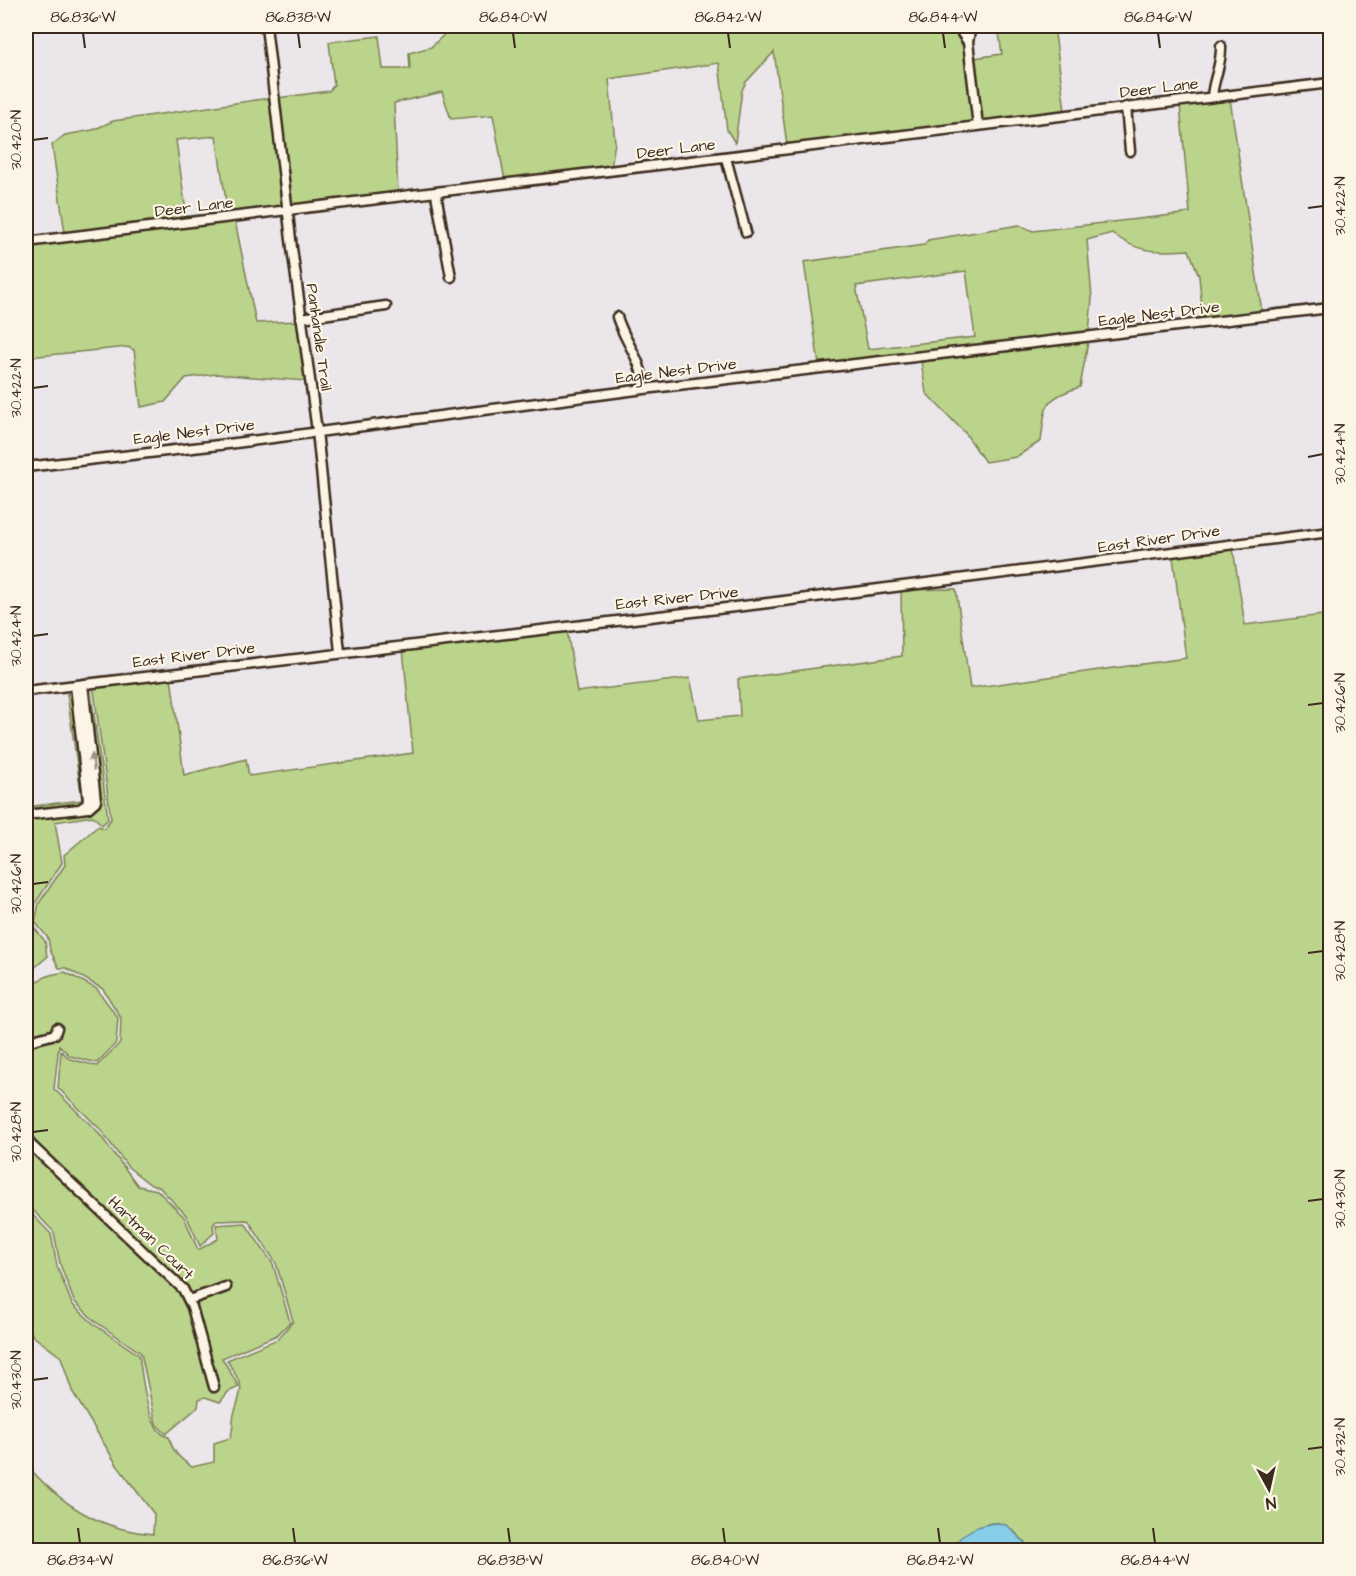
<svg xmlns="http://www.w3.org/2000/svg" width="1356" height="1576" viewBox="0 0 1356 1576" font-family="'Architects Daughter',sans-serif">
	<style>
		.green { fill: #bbd48b; stroke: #7b7f54; stroke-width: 1.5; fill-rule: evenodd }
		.water { fill: #87cee8; stroke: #698c97; stroke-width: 1.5 }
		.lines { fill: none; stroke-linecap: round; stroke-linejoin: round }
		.minor-casing { stroke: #3b2a1e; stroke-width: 13 }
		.minor { stroke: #fcf5e5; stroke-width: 8 }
		.oneway { fill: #9c9082 }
		.ticks { fill: none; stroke: #3b2a1e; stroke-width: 2 }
		.labels { text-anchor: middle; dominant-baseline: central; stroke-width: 4.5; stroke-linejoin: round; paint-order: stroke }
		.street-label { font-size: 16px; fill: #3b2a1e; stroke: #fcf5e5 }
		.neatline { fill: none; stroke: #3b2a1e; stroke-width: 2 }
		.ticks-label { font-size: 15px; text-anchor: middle; fill: #3b2a1e }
	</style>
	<rect width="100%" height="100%" fill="#ebe6ea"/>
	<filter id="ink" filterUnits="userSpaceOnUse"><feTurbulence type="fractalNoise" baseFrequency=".0167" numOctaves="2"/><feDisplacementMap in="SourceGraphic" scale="12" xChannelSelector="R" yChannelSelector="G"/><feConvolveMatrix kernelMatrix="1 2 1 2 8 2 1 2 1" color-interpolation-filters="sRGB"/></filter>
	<g filter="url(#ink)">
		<path class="green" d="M453,26H951L964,48L974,122L787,145L774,52L746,82L742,90L735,143L727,130L719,63L609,79L615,142L611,168L505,181L493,115L451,119L442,92L394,103L398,194L290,206L278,98L329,91L334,85L329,42L379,36L383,69H410L409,53L431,47Z
			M998,26H1054L1065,111L981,121L974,58L1002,54Z
			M270,98L283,207L228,214L216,136L176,140L187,219L65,233L52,145L65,135L93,130L113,121Z
			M1230,99L1262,312L1203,319L1199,276L1189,250C1156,252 1139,254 1112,233L1087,240L1092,298L1089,333L819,365L804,262L924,245L928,240L1019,225L1033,231L1190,213L1180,105ZM966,271L975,337L868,349L856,286Z
			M235,221L256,323L298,321L306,381L216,374L186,378L165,402L141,407L134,350L128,347L29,357L26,332V246Z
			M1088,342L1080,387C1042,399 1046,405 1041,441L1016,457L985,462L966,434L926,393L921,362Z
			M1233,549L1245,625L1330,614V1550H1032C1011,1528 999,1510 969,1534C963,1539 955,1543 952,1550H26V1464C60,1504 100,1530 153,1534L154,1514L117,1465L72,1391L61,1357L33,1336L26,1320V1208L51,1234L57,1266L72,1304L95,1325L139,1355C142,1374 147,1434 169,1437C172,1451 180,1459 192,1467L214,1462V1443L230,1438C234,1430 232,1422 234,1414C244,1383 244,1389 227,1360L278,1339L293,1321L276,1263L248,1220L216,1221L213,1225L214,1233L200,1246L186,1215L159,1187L151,1185L128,1167L99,1128L58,1088L61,1051L70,1059L97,1066L120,1043L121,1018L103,989L66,968H59L50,950L48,938L35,922L39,903L65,865L64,855L98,826L104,828L111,819L94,691L90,687L171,677L184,775L246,759L249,776L413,753L403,649L567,630L577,692L690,678L699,720L740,716L738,679L902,656L901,590L956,589L970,688L1186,658L1173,557Z
			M91,692L108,819L102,825L93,816L55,822L62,863L36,902L31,924L45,941L47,957L26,975V807L82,800L67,694Z
			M65,972L97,989L118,1018L116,1043L97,1063L70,1056L59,1045L54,1089L97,1131L138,1186L157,1190L184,1217L198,1250L218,1239L216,1225L245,1223L273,1264L290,1322L277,1335L222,1358L239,1387L228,1392L220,1402L205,1397L199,1399L198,1407L166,1434L156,1424L141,1353L96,1322L74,1301L60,1264L54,1232L26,1203V986L50,975Z"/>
		<path class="water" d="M998,1523L1008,1526L1032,1550H1003L988,1547L981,1550H952C960,1532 979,1524 998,1523Z"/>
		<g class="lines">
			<g class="minor-casing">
				<path id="minor" d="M266,26L292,248L317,431L340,652
					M957,26L968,42
					M971,26L968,42L978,126
					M1212,97C1213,79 1222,65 1221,46
					M1126,107L1130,151
					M726,158L746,232
					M436,194L451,277
					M26,242L1330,83
					M617,317C626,345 642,358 644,389
					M301,318L386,306
					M26,467L228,444L644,389L1330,308
					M75,685L88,799L87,804L80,809
					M26,691L760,604L1330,532
					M26,815L88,808L96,801L83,684
					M26,1042L55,1034L57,1028
					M26,1136L31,1145L183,1289L192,1307L214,1387
					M189,1300L226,1287"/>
			</g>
			<use href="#minor" class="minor"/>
		</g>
		<defs><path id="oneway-solid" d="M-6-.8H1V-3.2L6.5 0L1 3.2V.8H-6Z" transform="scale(1.5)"/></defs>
		<use class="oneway" href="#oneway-solid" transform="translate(93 762) rotate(-97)"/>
	</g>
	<path class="ticks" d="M83,33L85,48M298,33L300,48M513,33L515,48M728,33L730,48M943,33L945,48M1158,33L1160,48M33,140L48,138M1308,208L1323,206M33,388L48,386M1308,457L1323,454M33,636L48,634M1308,705L1323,703M33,884L48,882M1308,953L1323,951M33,1132L48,1130M1308,1201L1323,1199M33,1380L48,1378M1308,1449L1323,1447M78,1528L80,1543M293,1528L295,1543M508,1528L510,1543M723,1528L725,1543M938,1528L940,1543M1153,1528L1155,1543"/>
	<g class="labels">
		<g class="street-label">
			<text transform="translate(1159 88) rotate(-7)">Deer Lane</text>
			<text transform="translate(676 149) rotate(-7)">Deer Lane</text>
			<text transform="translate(194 207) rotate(-7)">Deer Lane</text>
			<text transform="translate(1159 314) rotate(-7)">Eagle Nest Drive</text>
			<text transform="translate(319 337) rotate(82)">Panhandle Trail</text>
			<text transform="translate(676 371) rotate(-7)">Eagle Nest Drive</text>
			<text transform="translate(194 432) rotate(-7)">Eagle Nest Drive</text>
			<text transform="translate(1159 539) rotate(-8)">East River Drive</text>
			<text transform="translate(677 598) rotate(-6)">East River Drive</text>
			<text transform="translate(194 655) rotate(-7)">East River Drive</text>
			<text transform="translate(151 1238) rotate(44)">Hartman Court</text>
		</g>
	</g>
	<rect width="1356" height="1576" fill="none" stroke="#fcf5e5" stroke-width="66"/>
	<g transform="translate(1269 1489) rotate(172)" stroke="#fcf5e5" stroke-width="4.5" paint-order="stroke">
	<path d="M0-4.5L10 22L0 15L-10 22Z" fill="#3b2a1e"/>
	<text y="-9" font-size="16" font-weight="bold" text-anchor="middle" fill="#3b2a1e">N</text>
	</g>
	<rect x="33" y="33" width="1290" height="1510" class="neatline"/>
	<g class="ticks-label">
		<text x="83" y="22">86.836°W</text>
		<text x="298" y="22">86.838°W</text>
		<text x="513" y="22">86.840°W</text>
		<text x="728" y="22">86.842°W</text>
		<text x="943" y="22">86.844°W</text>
		<text x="1158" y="22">86.846°W</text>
		<text transform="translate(16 140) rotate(-90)" y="5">30.420°N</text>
		<text transform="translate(1340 206) rotate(-90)" y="5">30.422°N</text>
		<text transform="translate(16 388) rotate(-90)" y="5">30.422°N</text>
		<text transform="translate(1340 454) rotate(-90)" y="5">30.424°N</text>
		<text transform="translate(16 636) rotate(-90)" y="5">30.424°N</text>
		<text transform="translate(1340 703) rotate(-90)" y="5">30.426°N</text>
		<text transform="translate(16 884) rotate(-90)" y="5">30.426°N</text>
		<text transform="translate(1340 951) rotate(-90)" y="5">30.428°N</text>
		<text transform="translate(16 1132) rotate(-90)" y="5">30.428°N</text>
		<text transform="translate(1340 1199) rotate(-90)" y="5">30.430°N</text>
		<text transform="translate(16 1380) rotate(-90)" y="5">30.430°N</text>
		<text transform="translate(1340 1447) rotate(-90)" y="5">30.432°N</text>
		<text x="80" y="1565">86.834°W</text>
		<text x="295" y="1565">86.836°W</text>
		<text x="510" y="1565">86.838°W</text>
		<text x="725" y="1565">86.840°W</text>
		<text x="940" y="1565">86.842°W</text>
		<text x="1155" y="1565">86.844°W</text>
	</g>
</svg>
